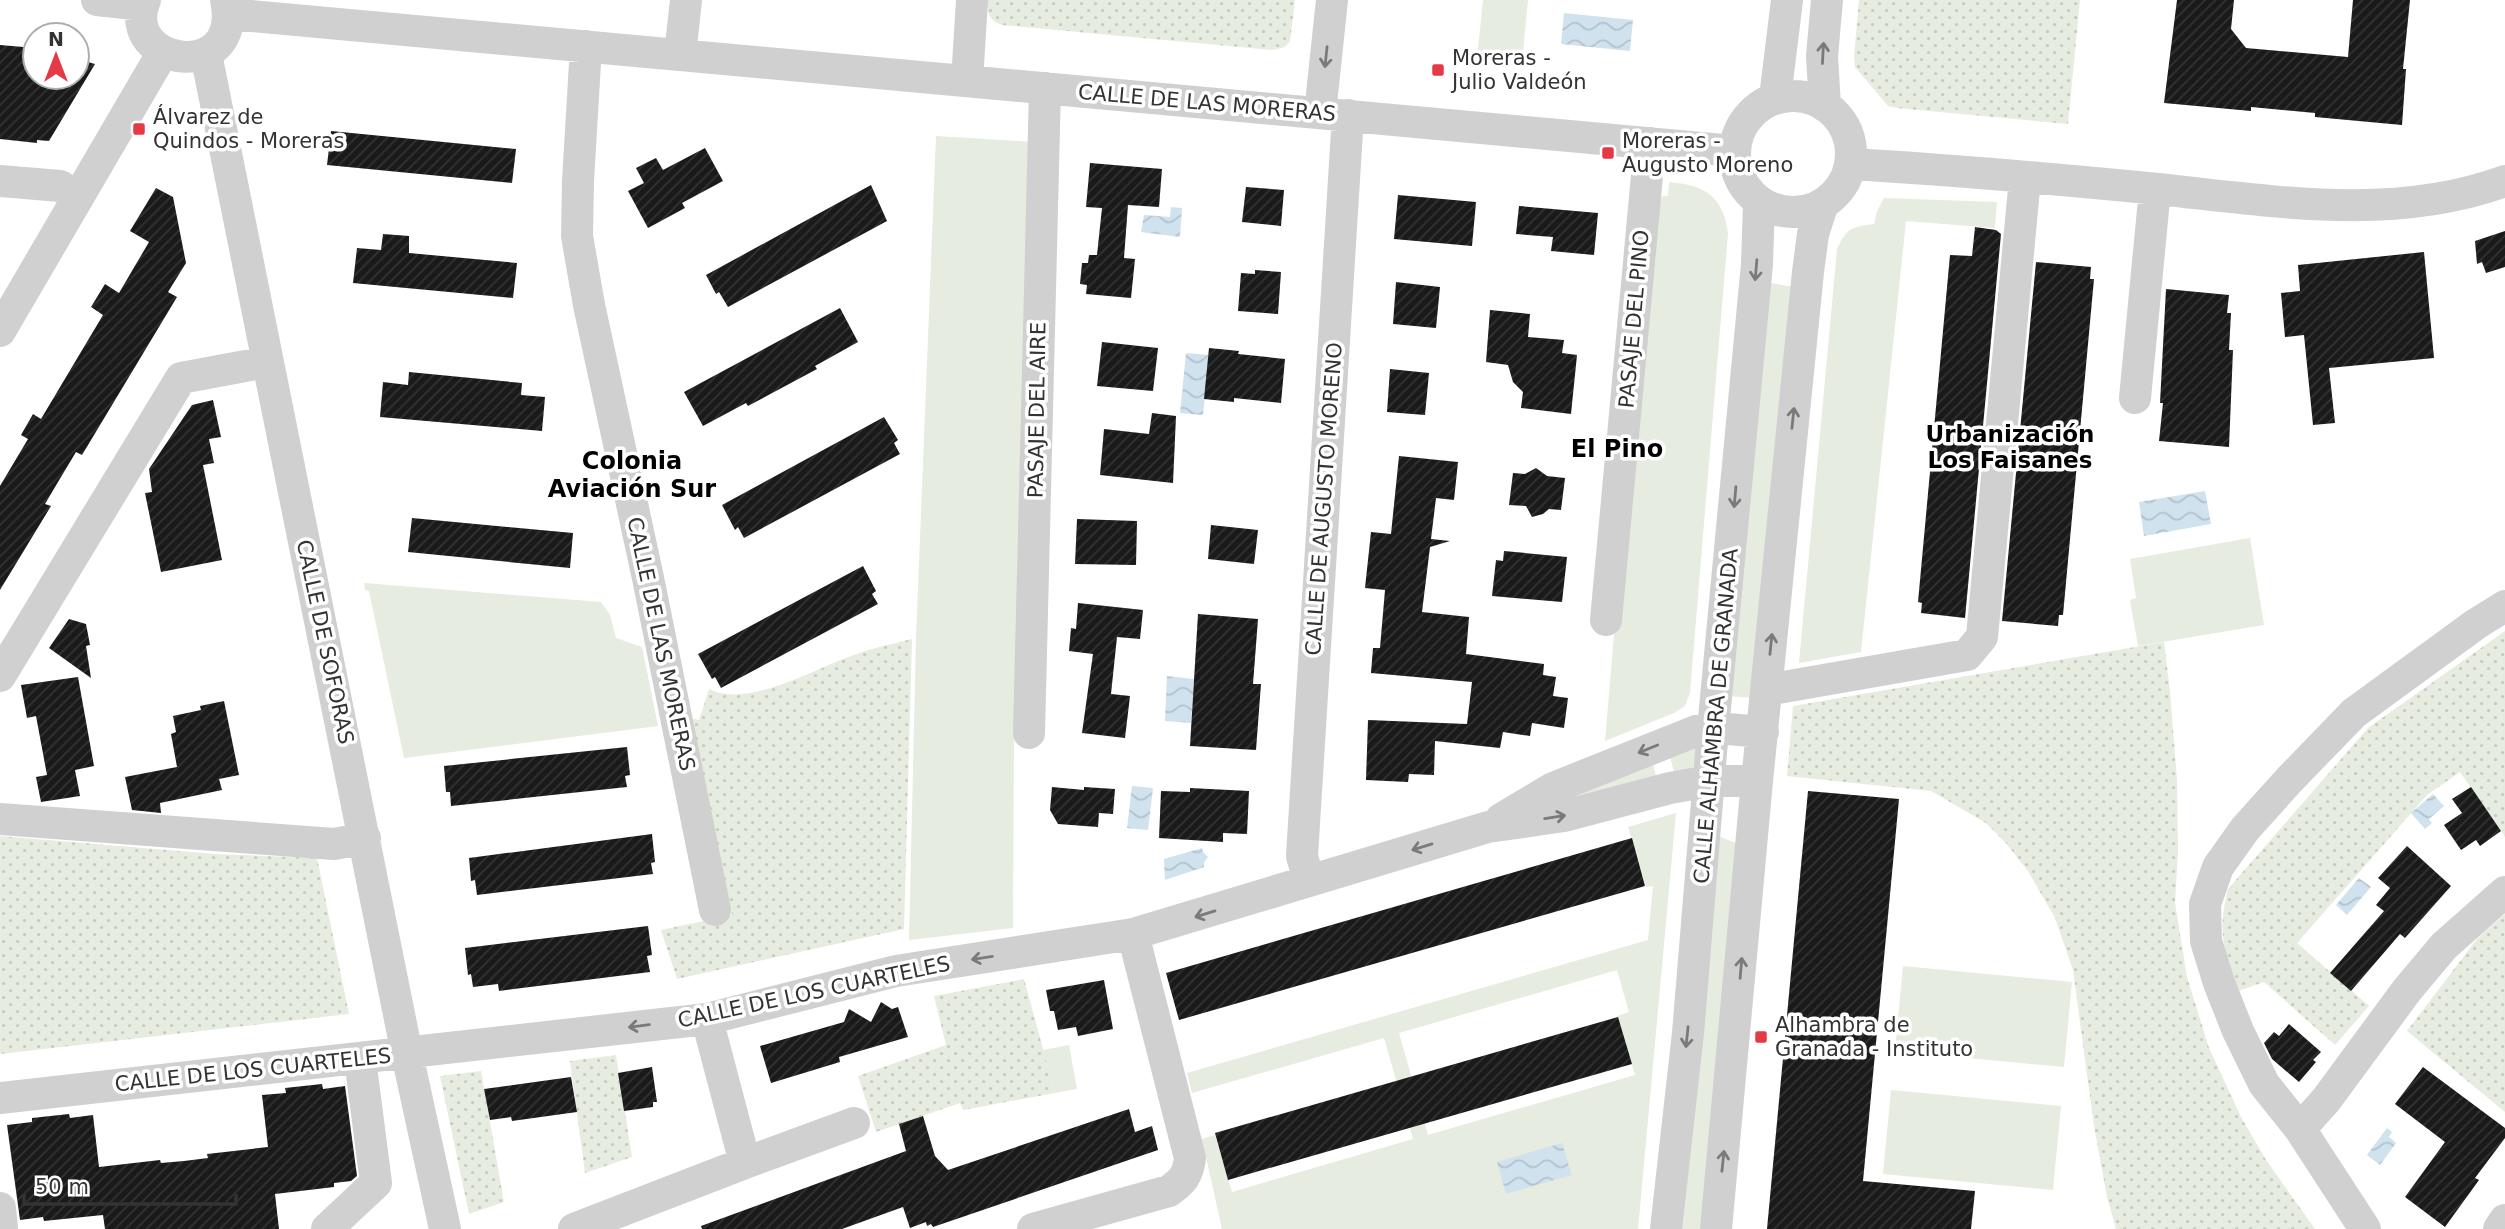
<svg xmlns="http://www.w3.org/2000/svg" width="2505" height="1229" viewBox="0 0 2505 1229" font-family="'DejaVu Sans',sans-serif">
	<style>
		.grass { fill: url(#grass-dots) }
		.garden { fill: #e6ecdf; fill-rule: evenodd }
		.water { fill: url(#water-waves) }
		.building { fill: url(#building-hatch) }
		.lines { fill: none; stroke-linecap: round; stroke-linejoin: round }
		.minor { stroke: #d0d0d0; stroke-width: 32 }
		.oneway { stroke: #7a7a7a }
		.poi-dot { fill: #e63946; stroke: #fff; stroke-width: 2.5 }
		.labels { text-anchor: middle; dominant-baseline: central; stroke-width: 7; stroke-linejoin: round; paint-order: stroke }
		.poi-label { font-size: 21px; fill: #333; stroke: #fff; text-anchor: start }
		.street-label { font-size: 21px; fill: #333; stroke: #fff }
		.neighbourhood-label { font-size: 23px; font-weight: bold; fill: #000; stroke: #fff }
		.quarter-label { font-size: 24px; font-weight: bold; fill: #000; stroke: #fff }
	</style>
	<defs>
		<pattern id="grass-dots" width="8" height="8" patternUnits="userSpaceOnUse" patternTransform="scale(1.75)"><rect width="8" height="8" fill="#e6ecdf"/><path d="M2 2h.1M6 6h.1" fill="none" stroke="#c6cbc0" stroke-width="1.8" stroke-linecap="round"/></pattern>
		<pattern id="water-waves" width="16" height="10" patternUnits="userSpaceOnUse" patternTransform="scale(1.75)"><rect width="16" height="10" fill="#cfe2ee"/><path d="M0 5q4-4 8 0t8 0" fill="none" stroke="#b2c2cd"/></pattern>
		<pattern id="building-hatch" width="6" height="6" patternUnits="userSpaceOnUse" patternTransform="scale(1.75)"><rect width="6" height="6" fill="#1a1a1a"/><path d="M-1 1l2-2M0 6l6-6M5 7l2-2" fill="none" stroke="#333"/></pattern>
	</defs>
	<rect width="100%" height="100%" fill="#fff"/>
	<path class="grass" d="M987,0H1295L1290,41L1285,47L1273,50L1002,25C990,21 986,12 987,0Z
		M1859,0H2080L2068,124L1897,108L1888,106L1855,67L1854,57Z
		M2505,631V837L2460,772L2427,795L2297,943L2369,1006L2335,1045L2264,982L2238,991C2224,949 2217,934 2228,889L2368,728Z
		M912,639L904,929L677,979L661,930L732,915L690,722L694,719L699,720L709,689C749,709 815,668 854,655C872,648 892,644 912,639Z
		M2164,642L2170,691L2177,780L2178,851L2175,903L2187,977L2209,1048L2241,1117L2266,1160L2315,1229H2116L2107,1197L2094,1126L2073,970L2055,918L2028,871L2005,842L1986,823L1931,791L1787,776L1793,706Z
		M0,836L215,854L317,858L349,1014L0,1054Z
		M2505,914V1112L2407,1031L2477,939Z
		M1024,979L1055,1093L963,1110L960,1103L876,1132L858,1076L946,1045L934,996Z
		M616,1055L632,1157L585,1173L570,1061Z
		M481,1071L504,1202L469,1214L440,1076Z"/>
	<path class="garden" d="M1483,0H1528L1522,62L1477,58Z
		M936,136L1034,142L1014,732L1013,928L909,940L916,639Z
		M1669,182C1704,185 1723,195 1728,233L1690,693L1685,706L1674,713L1605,741L1614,635L1654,267V197L1668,196Z
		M1884,198L1997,202L1995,228L1906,221L1861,652L1799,663L1837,249C1847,228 1851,227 1874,224L1877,211Z
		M1765,282L1794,287L1754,698L1728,696Z
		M2250,538L2264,625L2138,646L2130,600L2136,598L2130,559Z
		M364,583L601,602L610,615L616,638L642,647L658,726L404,758L369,591L365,590Z
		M1698,744L1697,767L1675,776L1669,752Z
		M1652,759L1657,781L1563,808L1559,796Z
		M1676,813L1638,1229H1222L1202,1139L1215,1135L1232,1192L1413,1139L1384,1038L1192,1093L1187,1073L1648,940L1653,886L1646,887L1628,827ZM1617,970L1629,1012L1617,1016L1635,1075L1428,1135L1399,1033Z
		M1715,835L1741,845L1706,1229H1679Z
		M1903,966L2072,982L2064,1067L1895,1051Z
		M1069,1045L1077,1089L1055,1093L1043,1050Z
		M1891,1090L2061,1106L2053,1190L1883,1174Z"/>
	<path class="water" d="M1564,13L1633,20L1630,51L1561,44Z
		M1171,207L1182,208L1180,237L1141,232L1144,215L1170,217Z
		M1186,353L1209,355L1203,415L1180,413Z
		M2205,491L2211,524L2144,536L2139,502Z
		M1167,676L1194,679L1191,723L1165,721Z
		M1132,786L1153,788L1148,830L1127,828Z
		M2433,794L2444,806L2429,819L2432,823L2425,829L2411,813Z
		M1202,848L1203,852L1208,857L1204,863V867L1165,880L1164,859Z
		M2359,878L2371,887L2347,915L2336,905Z
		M2387,1128L2392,1132L2389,1137L2396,1143L2380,1165L2367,1155Z
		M1562,1143L1572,1175L1506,1194L1497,1162Z"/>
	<path class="building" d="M2177,0H2234L2231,29L2246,48L2348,57L2353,0H2410L2403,69H2406L2402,125L2315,117V113L2251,107V111L2164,103Z
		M0,45L35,48V77H77V59L95,64L49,141L37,140V143L0,139Z
		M331,131L516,149L512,183L327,165Z
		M705,148L723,181L682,203L685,208L648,228L628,191L644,183L636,168L656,158L663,170Z
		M1090,163L1162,169L1159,207L1128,205L1124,258L1135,259L1131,298L1086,294L1087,285L1080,284L1082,263H1088L1089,255H1097L1102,208L1086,207Z
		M871,185L887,221L728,307L719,292L716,294L706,275Z
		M1246,187L1284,190L1281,226L1242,222Z
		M156,188L173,197L186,263L168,292L177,297L82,455L76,452L58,482L45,504L51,506L0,590V486L28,439L21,435L33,414L41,419L103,315L91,307L105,284L119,293L149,242L130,231Z
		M1398,195L1476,202L1472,246L1394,239Z
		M1519,206L1598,213L1594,255L1551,251L1553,237L1516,234Z
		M1975,227L1996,230L2001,234L1965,618L1921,613L1922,603L1918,602L1950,255L1972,256Z
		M2505,231V267L2486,273L2482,262L2477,264L2475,241Z
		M383,234L409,236V253L517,263L513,298L353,283L357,248L381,250Z
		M2424,252L2434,358L2329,368L2335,423L2313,425L2304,335L2285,337L2281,293L2300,291L2298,265Z
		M2036,262L2091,267L2090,279H2094L2063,615H2059L2058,626L2002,621Z
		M1255,270L1281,272L1278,314L1238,311L1241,273L1255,274Z
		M1396,282L1440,287L1436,328L1393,324Z
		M2166,289L2229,295L2227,313H2231L2229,350H2233L2229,447L2159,441L2163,403H2160Z
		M840,308L858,342L815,366L817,369L748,406L746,403L703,426L684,392Z
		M1490,310L1530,314L1528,337L1564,340L1562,353L1577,355L1571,414L1521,408L1523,392L1513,382L1508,365L1486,362Z
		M1102,342L1158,348L1153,391L1097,386Z
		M1209,348L1239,351L1238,354L1285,359L1281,403L1234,398V402L1204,399Z
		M1390,369L1429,373L1425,415L1387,412Z
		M409,372L522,383L521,395L545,397L542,431L380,417L383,382L408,385Z
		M213,400L221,437L209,439L214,463L203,465L222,560L161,572L145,493L152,492L149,469L192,405Z
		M1152,413L1176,416L1173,483L1100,475L1104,429L1149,434Z
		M884,417L898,440L894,443L900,454L744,538L738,527L735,530L722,505Z
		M1399,456L1458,462L1454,500L1436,498L1431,539L1450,541L1430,547L1422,612L1469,617L1466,654L1544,664L1543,675L1556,677L1553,696L1568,698L1564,728L1532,723L1530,736L1503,732L1500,748L1435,741L1434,775L1409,774L1408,782L1366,780L1368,720L1467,724L1472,682L1371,673L1373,648H1380L1385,590L1365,588L1371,532L1391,534Z
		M1536,468L1547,476L1565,478L1561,510L1549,509L1543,514L1532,517L1526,506L1509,505L1513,473L1525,474Z
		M412,518L573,533L570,568L408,552Z
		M1077,519L1137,521L1136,565L1075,564Z
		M1211,525L1258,530L1254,564L1208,559Z
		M1504,551L1567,557L1562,602L1492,596L1496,560L1503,561Z
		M863,566L876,591L872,594L878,604L721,688L715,677L712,679L698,654Z
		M1078,603L1143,610L1140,639L1117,637L1111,694L1130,696L1125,738L1082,733L1093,654L1069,651L1071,628L1076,629Z
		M1198,614L1258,619L1253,684H1261L1256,750L1190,746Z
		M69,619L86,624L90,645L86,646L91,678L49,648Z
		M78,677L94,766L75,770L80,796L41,802L36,777L47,775L36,716L27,718L21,685Z
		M224,701L239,775L219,779L222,790L160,803L161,813L132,810L125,777L177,767L171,734L176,732L173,716L201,710L200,706Z
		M627,747L630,775L625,776L627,787L451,806L450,792H446L444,766Z
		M1052,787L1084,790V787L1115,789L1113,814L1099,813L1098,827L1058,824L1050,810Z
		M2471,787L2501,831L2480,846L2476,840L2461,850L2444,825L2462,813L2452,799Z
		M1190,788L1249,791L1247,834L1223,833V842L1159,838L1161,791L1190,792Z
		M1808,791L1899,799L1863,1181L1975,1191L1971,1229H1767Z
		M652,834L655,862L651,863L653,874L477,895L475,880L471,881L469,858Z
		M1632,838L1645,886L1179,1020L1166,973Z
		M2407,846L2451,886L2405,938L2400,934L2351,991L2330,973L2384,911L2376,905L2390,888L2378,878Z
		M648,926L652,955L647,956L650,972L499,991L498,984L473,987L471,974L468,975L465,948Z
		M1104,980L1113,1029L1078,1036L1076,1027L1058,1030L1054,1011H1050L1046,990Z
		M881,1002L892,1009L898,1007L908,1037L839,1057L840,1062L771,1083L760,1046L844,1022L849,1009L871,1022Z
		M1618,1017L1632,1064L1228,1180L1215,1133Z
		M2289,1024L2321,1052L2313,1060L2316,1062L2299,1082L2272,1059L2264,1043L2274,1032L2279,1036Z
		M652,1067L657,1102H653V1107L624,1111L618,1073Z
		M2423,1067L2505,1128V1138L2475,1178L2479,1180L2445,1227L2405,1197L2445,1142L2395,1104Z
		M571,1077L577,1112L512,1121L511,1117L490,1120L484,1089Z
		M322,1084L323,1089L345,1086L357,1176L351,1181L334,1183V1187L275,1194L279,1229H105L103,1215L44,1221L43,1217L20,1220L7,1125L32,1122V1118L69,1114L70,1118L93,1115L99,1167L160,1160L161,1163L184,1161L208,1158L207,1154L268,1147L262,1095L286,1093L285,1088Z
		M1129,1109L1135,1132L1152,1126L1158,1150L933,1227L931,1224L927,1226L926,1222L910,1228L903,1207L842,1229H702L701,1226L906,1151L899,1124L923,1116L935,1156L948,1170Z"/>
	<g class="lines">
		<path class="minor" d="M97,0L143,5
			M145,0C118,66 244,85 226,0
			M229,14L1734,151
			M586,46L578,181L577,236L589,305L648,578L715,910
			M206,54L407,1054L445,1229
			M680,55L686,0
			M967,81L972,0
			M1735 154a58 58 0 1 1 116 0a58 58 0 1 1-116 0Z
			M1775,98L1787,0
			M1825,106L1822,56L1827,0
			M1320,113L1332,0
			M1851,164C1954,170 2056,179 2158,189C2273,201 2393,222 2505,181
			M0,181L60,186L78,197
			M0,331L163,52
			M2135,398L2155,189
			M1606,620L1650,143
			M0,676L181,378L267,362
			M1767,690L1967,655L1982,637L2025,178
			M1029,733L1045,88
			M0,819L334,844L365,838
			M1501,819L1553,788L1696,731L1728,729L1763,732
			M1309,881L1302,856L1348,115
			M0,1098L707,1019L896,971L1133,934L1488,827L1564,816L1670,788L1709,781H1757
			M2300,1129L2326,1100L2407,990L2444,946L2505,892
			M745,1163L854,1123
			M0,1208L2,1229
			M327,1229L376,1183L360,1059
			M574,1229L745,1163L707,1019
			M1033,1229L1169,1191C1183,1181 1188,1175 1190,1158L1133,934
			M1666,1229L1688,1033L1713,729L1757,264L1759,202
			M1716,1229L1757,781L1808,272L1813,234L1822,206
			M2365,1229L2300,1129L2264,1084L2238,1031L2219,983L2206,941L2205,904L2218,867L2245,829L2290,779L2354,713L2476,624L2505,606
			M2499,1229L2505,1220"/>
	</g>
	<defs><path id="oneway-shaft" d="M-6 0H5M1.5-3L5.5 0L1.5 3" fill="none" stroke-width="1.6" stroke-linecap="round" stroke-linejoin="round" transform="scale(1.75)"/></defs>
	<g class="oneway">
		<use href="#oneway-shaft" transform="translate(1823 53) rotate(-87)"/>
		<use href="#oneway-shaft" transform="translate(1326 57) rotate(96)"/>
		<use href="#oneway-shaft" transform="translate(1756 270) rotate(95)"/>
		<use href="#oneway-shaft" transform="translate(1793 418) rotate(-84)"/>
		<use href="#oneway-shaft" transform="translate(1735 497) rotate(95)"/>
		<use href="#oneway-shaft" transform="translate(1771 644) rotate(-84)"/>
		<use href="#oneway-shaft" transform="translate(1648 749) rotate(158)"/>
		<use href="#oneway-shaft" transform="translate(1555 817) rotate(-9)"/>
		<use href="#oneway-shaft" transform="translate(1422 847) rotate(163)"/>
		<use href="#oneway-shaft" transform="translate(1205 914) rotate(163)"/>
		<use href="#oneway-shaft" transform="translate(982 958) rotate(171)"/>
		<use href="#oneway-shaft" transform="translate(1741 968) rotate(-85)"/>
		<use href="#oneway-shaft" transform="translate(639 1026) rotate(173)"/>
		<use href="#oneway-shaft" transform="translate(1687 1037) rotate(96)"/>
		<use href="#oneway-shaft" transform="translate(1723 1161) rotate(-84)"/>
	</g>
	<g class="poi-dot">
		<rect x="1431" y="63" width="14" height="14" rx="3.5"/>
		<rect x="132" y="122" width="14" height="14" rx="3.5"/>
		<rect x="1601" y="146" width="14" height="14" rx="3.5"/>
		<rect x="1754" y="1030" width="14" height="14" rx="3.5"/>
	</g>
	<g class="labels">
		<g class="poi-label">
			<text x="1452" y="58">Moreras -<tspan x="1452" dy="24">Julio Valdeón</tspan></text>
			<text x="153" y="117">Álvarez de<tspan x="153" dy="24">Quindos - Moreras</tspan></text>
			<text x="1622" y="141">Moreras -<tspan x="1622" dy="24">Augusto Moreno</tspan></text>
			<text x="1775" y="1025">Alhambra de<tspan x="1775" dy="24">Granada - Instituto</tspan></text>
		</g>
		<g class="street-label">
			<text transform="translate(1207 103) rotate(5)">CALLE DE LAS MORERAS</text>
			<text transform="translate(1634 319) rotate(-85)">PASAJE DEL PINO</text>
			<text transform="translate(1037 410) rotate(-89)">PASAJE DEL AIRE</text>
			<text transform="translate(1324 499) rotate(-86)">CALLE DE AUGUSTO MORENO</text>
			<text transform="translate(325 642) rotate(78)">CALLE DE SOFORAS</text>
			<text transform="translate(661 644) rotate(78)">CALLE DE LAS MORERAS</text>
			<text transform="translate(1716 716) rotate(-85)">CALLE ALHAMBRA DE GRANADA</text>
			<text transform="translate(814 992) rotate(-12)">CALLE DE LOS CUARTELES</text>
			<text transform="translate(253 1070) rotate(-6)">CALLE DE LOS CUARTELES</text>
		</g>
		<g class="neighbourhood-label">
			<text x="2010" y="434">Urbanización<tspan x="2010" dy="26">Los Faisanes</tspan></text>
		</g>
		<g class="quarter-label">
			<text x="1617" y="449">El Pino</text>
			<text x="632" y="461">Colonia<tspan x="632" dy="28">Aviación Sur</tspan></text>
		</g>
	</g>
	<g transform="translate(56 56)"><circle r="33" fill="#ffffff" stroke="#adadad" stroke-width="2"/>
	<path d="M0-5L12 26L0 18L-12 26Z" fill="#e63946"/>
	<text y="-10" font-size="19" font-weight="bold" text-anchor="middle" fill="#333333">N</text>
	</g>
	<path d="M24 1194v10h212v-10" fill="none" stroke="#333333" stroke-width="3.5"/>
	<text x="35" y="1194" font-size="21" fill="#333333" stroke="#ffffff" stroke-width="5" paint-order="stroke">50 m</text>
</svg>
